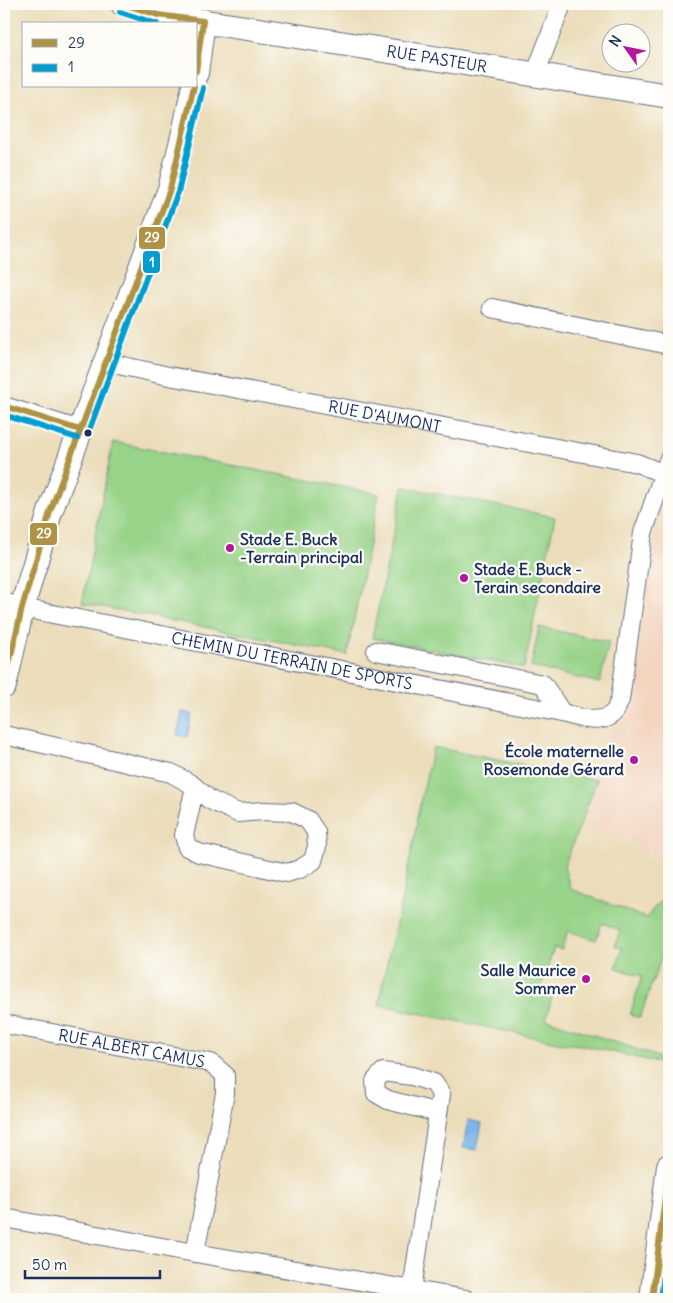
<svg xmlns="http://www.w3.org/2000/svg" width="673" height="1303" viewBox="0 0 673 1303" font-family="Delius,sans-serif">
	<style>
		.built { fill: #f3d4bf }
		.green { fill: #97d388; stroke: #598173 }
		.water { fill: #7bb6ed; stroke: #4b72a6 }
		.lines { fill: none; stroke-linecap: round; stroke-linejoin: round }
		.street-casing { stroke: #646c7e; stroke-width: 20 }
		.secondary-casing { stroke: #646c7e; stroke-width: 26 }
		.street { stroke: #fff; stroke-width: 18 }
		.secondary { stroke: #fff; stroke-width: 24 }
		.bus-1-casing { stroke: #fdfcf7; stroke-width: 10 }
		.bus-2-casing { stroke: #fdfcf7; stroke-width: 10 }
		.bus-1 { stroke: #af9344; stroke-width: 6 }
		.bus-2 { stroke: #059dd0; stroke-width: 6 }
		.bus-dot { fill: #1b2f5e; stroke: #fdfcf7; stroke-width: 2 }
		.poi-dot { fill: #b5179e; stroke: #fdfcf7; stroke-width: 2 }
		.labels { text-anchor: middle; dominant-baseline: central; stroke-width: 4.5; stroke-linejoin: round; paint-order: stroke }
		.street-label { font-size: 16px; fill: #1b2f5e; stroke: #fdfcf7 }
		.poi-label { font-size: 16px; font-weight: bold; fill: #1b2f5e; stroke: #fdfcf7; text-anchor: start }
		.line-badge { stroke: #fdfcf7; stroke-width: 2 }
		.badge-label { font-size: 14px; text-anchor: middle; font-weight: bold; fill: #fff }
	</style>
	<rect width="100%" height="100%" fill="#fdfcf7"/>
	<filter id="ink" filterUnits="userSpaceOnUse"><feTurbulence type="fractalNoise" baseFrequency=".02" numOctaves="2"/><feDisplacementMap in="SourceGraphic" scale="10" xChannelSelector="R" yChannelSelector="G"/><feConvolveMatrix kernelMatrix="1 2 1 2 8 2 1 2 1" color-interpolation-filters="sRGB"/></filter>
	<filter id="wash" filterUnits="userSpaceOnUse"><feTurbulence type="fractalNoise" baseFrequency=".0096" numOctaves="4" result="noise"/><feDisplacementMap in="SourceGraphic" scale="20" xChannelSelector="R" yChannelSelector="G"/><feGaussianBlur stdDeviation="1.12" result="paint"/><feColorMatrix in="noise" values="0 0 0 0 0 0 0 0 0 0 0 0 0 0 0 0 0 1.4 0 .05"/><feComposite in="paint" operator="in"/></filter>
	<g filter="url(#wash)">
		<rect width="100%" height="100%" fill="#ebddba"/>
		<path class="built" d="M656,535L669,537V854L662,852L660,858L636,850L637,843L596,829L578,821L610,729L630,717L631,684Z"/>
		<path class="green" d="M113,442L379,494L347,655L82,603Z
			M403,487L555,517L524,668L372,638Z
			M539,627L609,642L600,683L531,667Z
			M433,747L597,780L564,867L571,889L646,918L660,901L669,904V950L664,949L640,1018L630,1015L642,976L616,968L622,948L615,946L620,930L602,923L596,940L568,931L562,950L554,948L541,987L554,991L546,1019L630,1047L669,1061V1063L651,1061L582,1045L567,1044L379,1005L385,971L403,894L417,823L416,821Z"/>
		<path class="water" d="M182,712L192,714L187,737L177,735Z
			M468,1120L482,1123L477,1150L463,1148Z"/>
	</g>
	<g filter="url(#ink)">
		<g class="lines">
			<g class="street-casing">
				<g id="street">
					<path d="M535,75L562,4"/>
					<path d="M492,308L669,345"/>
					<path id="s1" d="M105,362L169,376L637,463L664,474"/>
					<path d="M4,406L80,430"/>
					<path id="s2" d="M4,602L22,608L562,713C578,717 602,727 615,711C617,708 618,703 620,700L643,533L669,458"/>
					<path d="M376,651L543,684L562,713"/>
					<path d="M4,735L171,773L191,784L210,800L238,813L263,811L292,812L308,820L316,832L317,846L313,861L300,869L287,873L199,853L187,847L184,835L195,787"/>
					<path id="s3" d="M4,1024L211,1063L225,1075V1093L195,1253"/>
					<path d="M4,1218L195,1253L466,1299"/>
					<path d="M412,1290L441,1094L434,1083L412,1076L383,1072L375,1081L376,1093L388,1100L438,1113"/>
				</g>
			</g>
			<g class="secondary-casing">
				<g id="secondary">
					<path id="s4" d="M123,4L158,15L253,29L669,96"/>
					<path d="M196,73L203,21"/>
					<path d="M4,686L22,608L50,512L170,189L186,124L194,86"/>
					<path d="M652,1299L669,1166"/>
				</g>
			</g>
			<use href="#street" class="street"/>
			<use href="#secondary" class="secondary"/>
			<g class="bus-1-casing">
				<path id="bus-1" d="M123,4L158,15L203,21L196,71
					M4,406L80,430
					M4,686L22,608L50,512L170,189L194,86
					M652,1299L669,1166"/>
			</g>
			<g class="bus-2-casing">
				<path id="bus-2" d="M120,12L157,24
					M4,415L77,438
					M88,433L178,192L203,88
					M661,1299L669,1233"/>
			</g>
			<use href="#bus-1" class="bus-1"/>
			<use href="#bus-2" class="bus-2"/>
		</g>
	</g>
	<circle class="bus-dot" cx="88" cy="433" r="4.5"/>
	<g class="poi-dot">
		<circle cx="230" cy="548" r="5"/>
		<circle cx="464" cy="578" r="5"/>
		<circle cx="634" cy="760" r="5"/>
		<circle cx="586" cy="979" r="5"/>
	</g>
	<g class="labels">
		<g class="street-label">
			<text stroke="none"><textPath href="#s4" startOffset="319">RUE PASTEUR</textPath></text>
			<text stroke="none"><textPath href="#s1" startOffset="285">RUE D'AUMONT</textPath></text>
			<text stroke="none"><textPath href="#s2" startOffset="294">CHEMIN DU TERRAIN DE SPORTS</textPath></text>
			<text stroke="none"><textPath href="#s3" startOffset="130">RUE ALBERT CAMUS</textPath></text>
		</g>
		<g class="poi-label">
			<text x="240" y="539">Stade E. Buck<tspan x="240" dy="18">-Terrain principal</tspan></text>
			<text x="474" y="569">Stade E. Buck -<tspan x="474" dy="18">Terain secondaire</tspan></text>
			<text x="624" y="751" text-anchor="end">École maternelle<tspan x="624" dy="18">Rosemonde Gérard</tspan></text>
			<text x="576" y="970" text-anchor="end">Salle Maurice<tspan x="576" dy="18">Sommer</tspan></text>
		</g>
	</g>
	<g class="line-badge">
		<rect x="138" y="226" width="28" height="24" rx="5" fill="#af9344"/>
		<rect x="142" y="250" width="19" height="24" rx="5" fill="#059dd0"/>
		<rect x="29" y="522" width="29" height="24" rx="5" fill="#af9344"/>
	</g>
	<g class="badge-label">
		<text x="152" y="242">29</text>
		<text x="152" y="267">1</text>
		<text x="44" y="538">29</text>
	</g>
	<rect width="673" height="1303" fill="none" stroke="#fdfcf7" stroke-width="20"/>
	<rect x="22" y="22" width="175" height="65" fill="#fdfcf7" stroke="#a3aaba"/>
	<rect x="32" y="39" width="25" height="8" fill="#af9344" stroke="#a3aaba"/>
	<text x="68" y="48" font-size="15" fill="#1b2f5e">29</text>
	<rect x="32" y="64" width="25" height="8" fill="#059dd0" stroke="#a3aaba"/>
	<text x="68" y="72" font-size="15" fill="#1b2f5e">1</text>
	<g transform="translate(626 48) rotate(303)"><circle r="24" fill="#fdfcf7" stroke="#a3aaba"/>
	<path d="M0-4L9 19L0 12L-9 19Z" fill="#b5179e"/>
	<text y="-8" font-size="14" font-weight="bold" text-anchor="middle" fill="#1b2f5e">N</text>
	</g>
	<path d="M25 1270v8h135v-8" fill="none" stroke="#1b2f5e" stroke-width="2.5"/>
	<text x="32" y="1270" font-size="15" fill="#1b2f5e" stroke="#fdfcf7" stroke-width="4" paint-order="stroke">50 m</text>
</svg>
